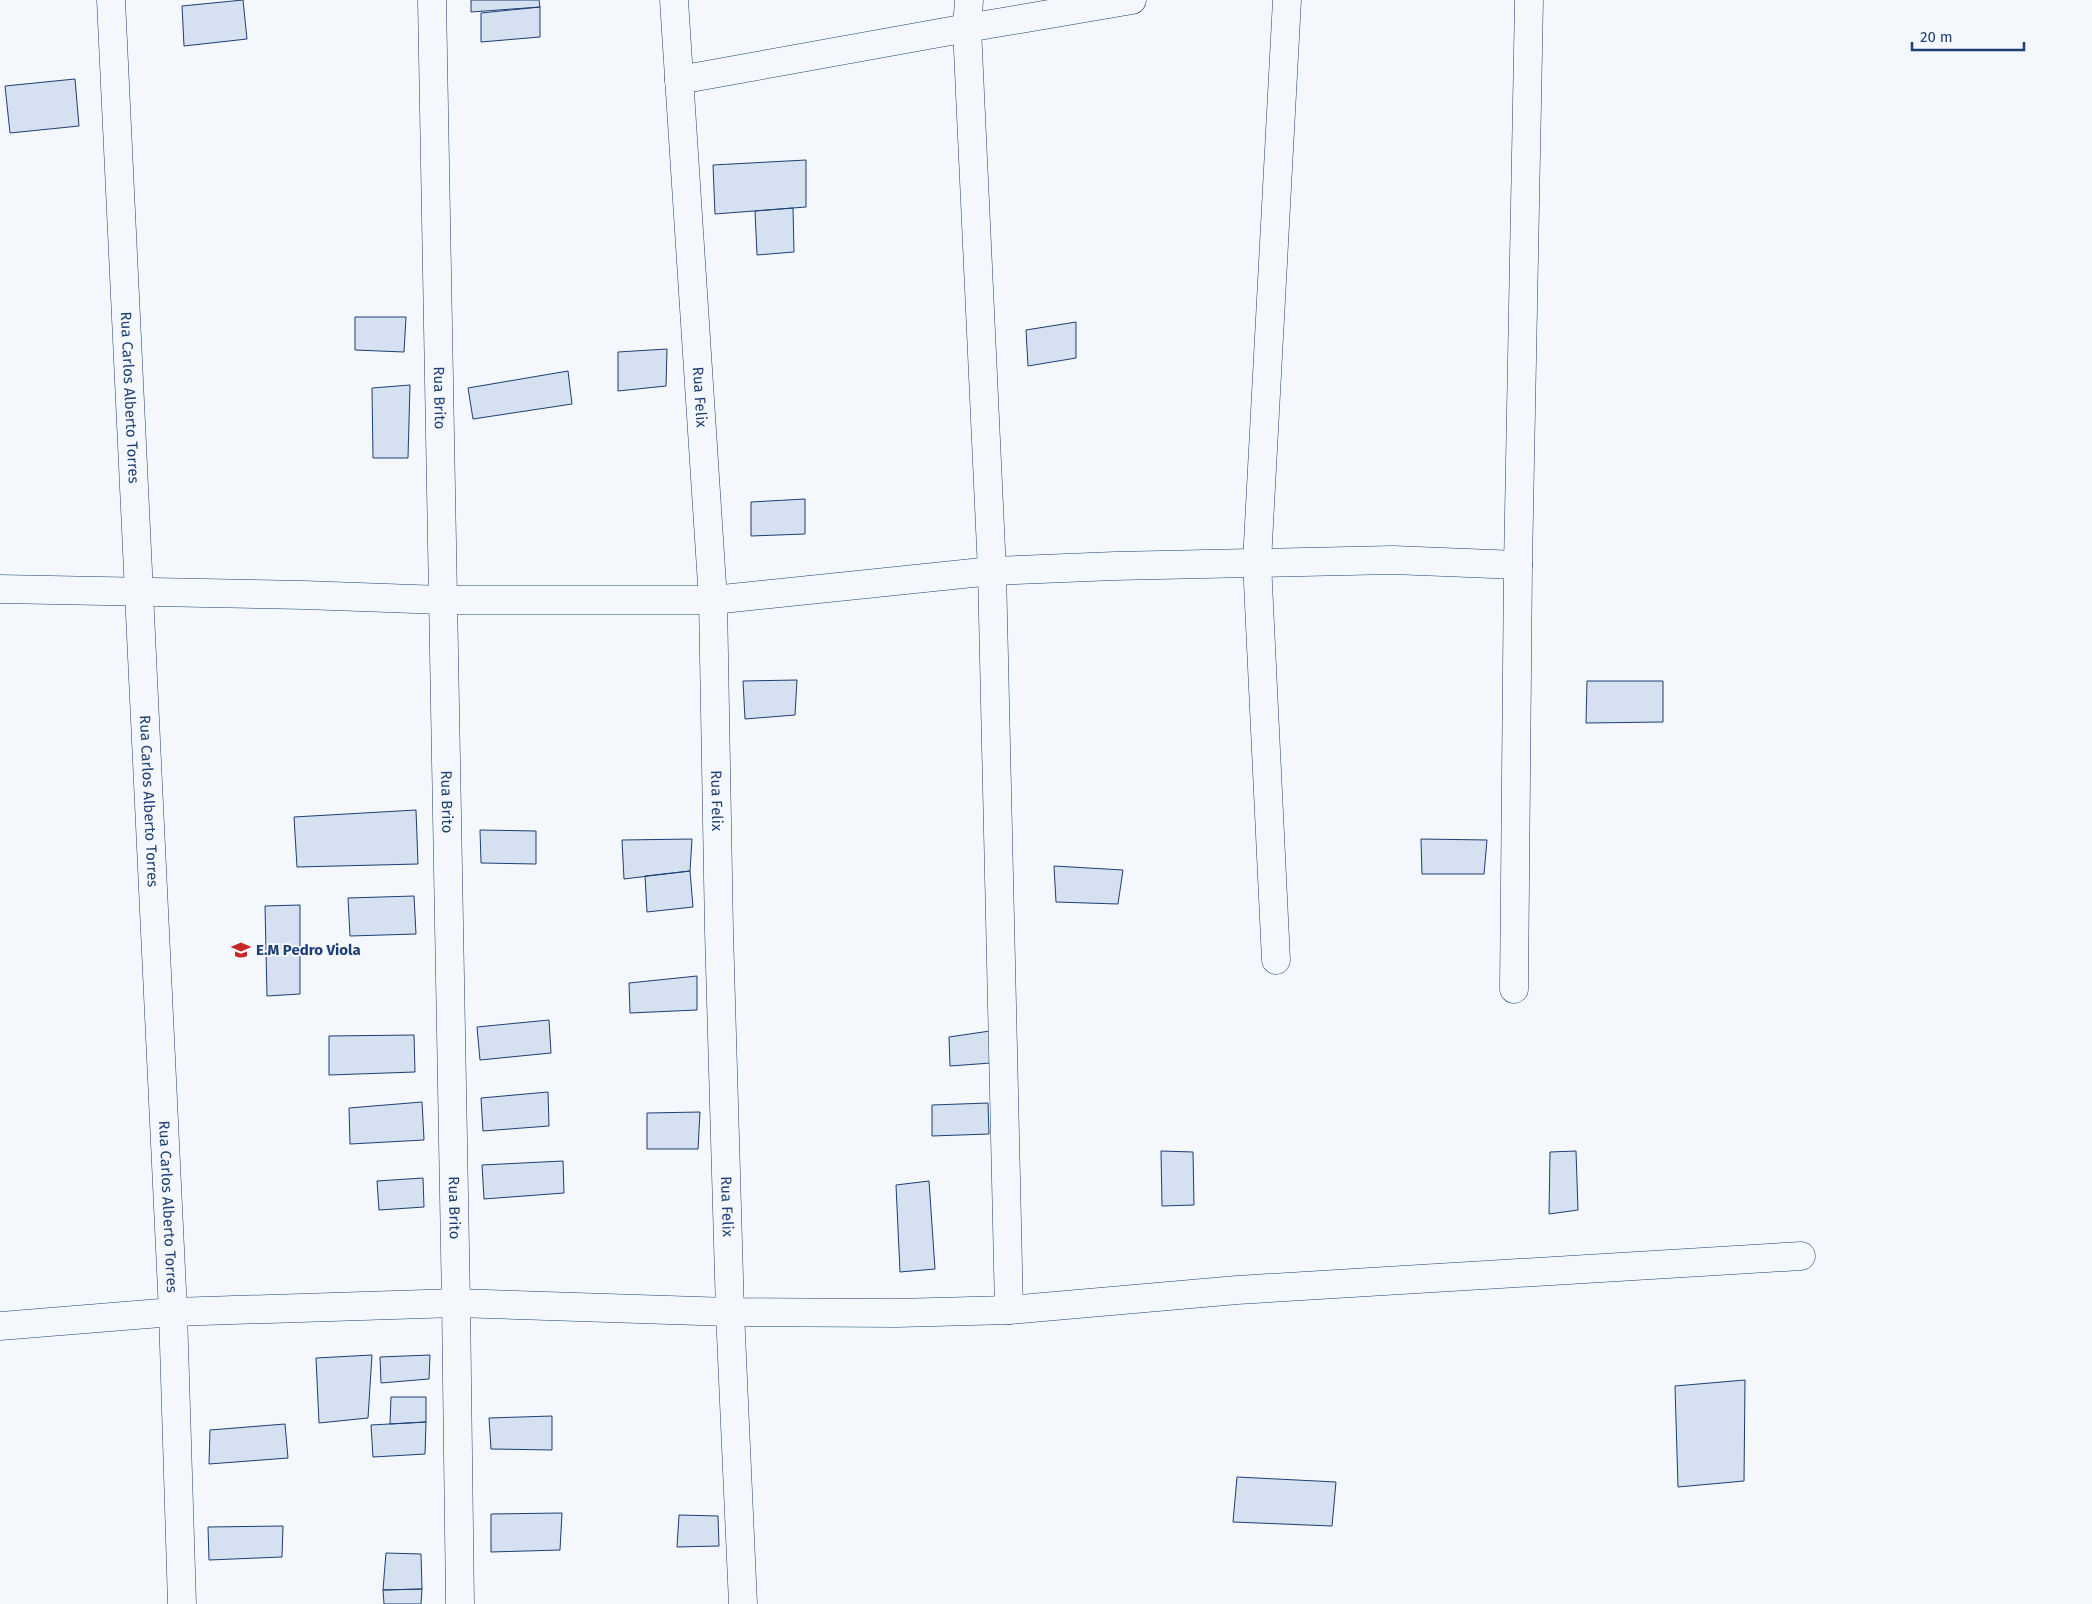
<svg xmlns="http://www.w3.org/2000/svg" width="2092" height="1604" viewBox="0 0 2092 1604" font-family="'Fira Sans',sans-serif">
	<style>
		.building { fill: #d5e0f0; stroke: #1d3f73 }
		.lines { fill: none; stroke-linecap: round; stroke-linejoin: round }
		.minor-casing { stroke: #1d3f73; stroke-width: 29 }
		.minor { stroke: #f4f7fb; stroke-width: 28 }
		.labels { text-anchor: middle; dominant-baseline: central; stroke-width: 4; stroke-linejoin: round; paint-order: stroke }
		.street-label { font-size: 15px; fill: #1d3f73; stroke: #f4f7fb }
		.poi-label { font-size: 15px; font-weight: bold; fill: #1d3f73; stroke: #f4f7fb; text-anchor: start }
	</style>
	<rect width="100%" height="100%" fill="#f4f7fb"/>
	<path class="building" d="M243,0L247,39L184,46L182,6Z
		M471,0H539L540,7L471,12Z
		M540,7V37L481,42V13Z
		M75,79L79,126L10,133L5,86Z
		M806,160V207L715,214L713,165Z
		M793,208L794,252L757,255L755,211Z
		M355,317H406L404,352L355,350Z
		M1076,322V358L1028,366L1026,330Z
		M667,349L666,386L618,391V352Z
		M568,371L572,404L473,419L468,388Z
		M410,385L408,458H373L372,388Z
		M805,499V534L751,536V502Z
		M797,680L795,715L745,719L743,681Z
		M1587,681H1663V722L1586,723Z
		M416,810L418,864L297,867L294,817Z
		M480,830L536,831V864L481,863Z
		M692,839L690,871L624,879L622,840Z
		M1421,839L1487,840L1484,874H1422Z
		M1054,866L1123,870L1118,904L1056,902Z
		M690,871L693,907L647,912L645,876Z
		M414,896L416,934L350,936L348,898Z
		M300,905V994L267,996L265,906Z
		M697,976V1010L630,1013L629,983Z
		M549,1020L551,1053L480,1060L477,1027Z
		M990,1031L991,1063L950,1066L949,1037Z
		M414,1035L415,1072L329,1075V1036Z
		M548,1092L549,1126L483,1131L481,1098Z
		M422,1102L424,1140L350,1144L349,1108Z
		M988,1103L989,1134L932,1136V1105Z
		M700,1112L698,1149H647V1113Z
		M1161,1151L1193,1152L1194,1205L1162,1206Z
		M1576,1151L1578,1210L1549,1214L1550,1152Z
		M563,1161L564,1193L484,1199L482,1165Z
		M423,1178L424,1207L379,1210L377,1181Z
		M929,1181L935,1269L900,1272L896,1185Z
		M372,1355L368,1418L319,1423L316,1358Z
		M430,1355L429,1379L381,1383L380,1357Z
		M1745,1380L1744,1481L1678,1487L1675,1386Z
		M391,1397H426V1422L390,1424Z
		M552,1416V1450L491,1449L489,1418Z
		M426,1422L425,1454L373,1457L371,1425Z
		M285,1424L288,1458L209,1464L210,1430Z
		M1237,1477L1336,1482L1332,1526L1233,1522Z
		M562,1513L560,1550L491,1552V1514Z
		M679,1515L718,1516L719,1546L677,1547Z
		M283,1526L282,1557L209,1560L208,1527Z
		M386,1553L421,1554L422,1589L383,1590Z
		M422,1589L421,1604H384L383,1590Z"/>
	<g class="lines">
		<g class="minor-casing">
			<g id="minor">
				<path id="s1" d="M111,0L173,1312L182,1604"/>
				<path id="s2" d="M432,0L456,1303L460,1604"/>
				<path id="s3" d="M674,0L713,600L719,931L730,1312L743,1604"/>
				<path d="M969,0L967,28L992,571L1009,1310"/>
				<path d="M679,80L967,28L1132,0"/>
				<path d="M0,589L304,595L442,600H713L992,571L1115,566L1393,560L1518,565"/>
				<path d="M1276,960L1257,562L1287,0"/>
				<path d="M1514,989L1518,565L1529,0"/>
				<path d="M0,1326L173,1312L456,1303L730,1312L897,1313L1009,1310L1237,1290L1801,1256"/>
			</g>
		</g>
		<use href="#minor" class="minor"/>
	</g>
	<defs>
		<g id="school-bare" transform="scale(1.5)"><path d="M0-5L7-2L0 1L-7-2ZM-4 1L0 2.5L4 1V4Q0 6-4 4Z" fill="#c62828" stroke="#f4f7fb" stroke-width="2.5" paint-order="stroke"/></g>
	</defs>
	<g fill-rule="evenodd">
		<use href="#school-bare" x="241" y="950"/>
	</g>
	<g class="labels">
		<g class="street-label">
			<text stroke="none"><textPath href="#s1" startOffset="398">Rua Carlos Alberto Torres</textPath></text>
			<text stroke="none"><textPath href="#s2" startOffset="398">Rua Brito</textPath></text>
			<text stroke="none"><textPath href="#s3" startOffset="398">Rua Felix</textPath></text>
			<text stroke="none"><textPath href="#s1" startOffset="802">Rua Carlos Alberto Torres</textPath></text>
			<text stroke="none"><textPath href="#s2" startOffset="802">Rua Brito</textPath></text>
			<text stroke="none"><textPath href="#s3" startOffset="802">Rua Felix</textPath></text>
			<text stroke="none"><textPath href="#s1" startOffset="1208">Rua Carlos Alberto Torres</textPath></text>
			<text stroke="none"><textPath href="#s3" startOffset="1208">Rua Felix</textPath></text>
			<text stroke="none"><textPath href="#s2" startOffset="1208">Rua Brito</textPath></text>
		</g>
		<g class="poi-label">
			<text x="256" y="950">E.M Pedro Viola</text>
		</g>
	</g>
	<path d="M1912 42v8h112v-8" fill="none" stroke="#1d3f73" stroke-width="2.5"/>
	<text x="1920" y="42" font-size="15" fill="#1d3f73" stroke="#f4f7fb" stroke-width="4" paint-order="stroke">20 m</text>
</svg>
